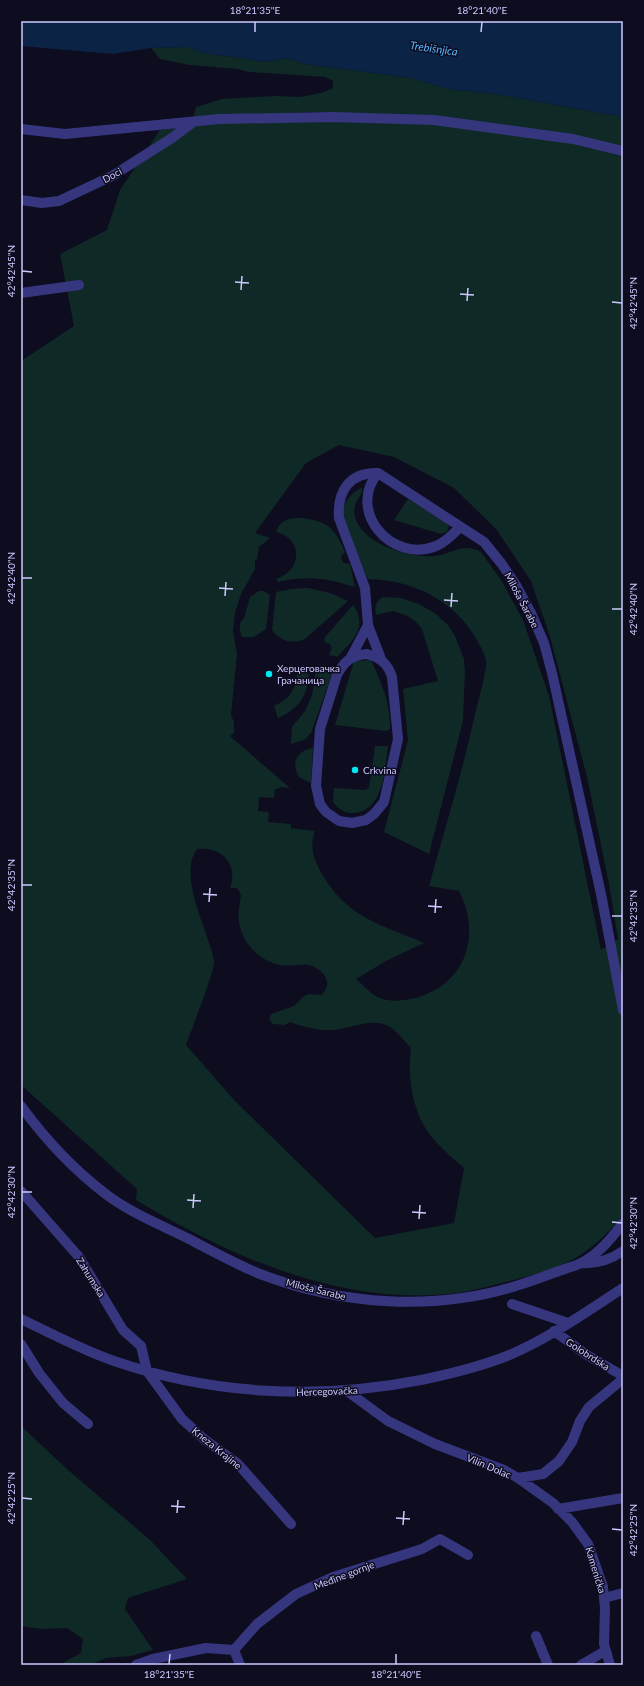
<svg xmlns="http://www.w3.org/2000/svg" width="644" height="1686" viewBox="0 0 644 1686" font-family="Lato,sans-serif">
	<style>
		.green { fill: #0f2927; fill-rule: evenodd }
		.water { fill: #0b2344 }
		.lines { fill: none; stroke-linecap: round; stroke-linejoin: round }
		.minor { stroke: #36367f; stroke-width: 10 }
		.ticks { fill: none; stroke: #cdc9ff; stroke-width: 1.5 }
		.poi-dot { fill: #00e7f4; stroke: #0e0c1f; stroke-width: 1.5 }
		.labels { text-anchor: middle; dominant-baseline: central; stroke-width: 3; stroke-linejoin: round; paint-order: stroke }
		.street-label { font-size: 10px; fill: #cdc9ff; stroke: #0e0c1f }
		.poi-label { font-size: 10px; fill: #cdc9ff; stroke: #0e0c1f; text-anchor: start }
		.water-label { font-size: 11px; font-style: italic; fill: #57b9ff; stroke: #0e0c1f }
		.neatline { fill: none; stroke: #cdc9ff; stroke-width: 1.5 }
		.ticks-label { font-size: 10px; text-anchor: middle; fill: #cdc9ff }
	</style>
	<rect width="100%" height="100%" fill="#0e0c1f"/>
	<path class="green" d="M186,47L208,54L243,58L265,62L287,58L304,64L412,78L448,89L496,94L623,117V147L432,116L318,112L218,115L193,118L196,107L222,99L238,98L276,96L300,97L321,93L333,88V81L325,77L249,72L238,69L189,65L160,59L151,48Z
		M318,121L432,124L572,143L623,155V1214C618,1223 610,1230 603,1237C574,1264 554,1269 517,1279C498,1284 478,1290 458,1293C343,1307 232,1258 136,1200L137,1189L21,1085V361L74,326L60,254L107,230L120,190L160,130L218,123ZM339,445L394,457L454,488L496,529L531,581L550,637L587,777L609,884L618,939L601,950L549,696L523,620L501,580L481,552C463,542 453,554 435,556C411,558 368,546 357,522C348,502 364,497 362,488C352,492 344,501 343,512C343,525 361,567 368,579C413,580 454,600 477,640C480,646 486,656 486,662C486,674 479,698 476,710C463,770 445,828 429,886L459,891C481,934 467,982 419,997C408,1000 392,1003 380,998C373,996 362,984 356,979L386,961L424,943C381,924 348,919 322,874C314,860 309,847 315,831L291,828V824L268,822L269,812L258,811L259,797L274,798L275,789H278L281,787L290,788L230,736L234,733V722L231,715L237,654L233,631L235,613L241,594L255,569V560L257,559L259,547L270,538L255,533L306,463ZM197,849C221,846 239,864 230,888H237L241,895C240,904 237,913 239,922C242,943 260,962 281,965C290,967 303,963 309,965C323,969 335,983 321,995L309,994L304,996L294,1006L271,1014L269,1019L273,1024L285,1025L290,1022C304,1027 318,1031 333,1030C350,1029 371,1017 388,1026C397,1031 404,1041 411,1048C407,1081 413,1118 437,1143C445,1152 455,1160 464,1168L454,1223L375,1238L235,1101L186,1045C191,1031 215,971 214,961C209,931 177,877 197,849Z
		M408,499L447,523L449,526L447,532L441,534L394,520Z
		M302,518C329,522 334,527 345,552L342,555L341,559L344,563L350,564L355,587C346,585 337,581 328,580C311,577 294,578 278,582L276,579C302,571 304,539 276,532C281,519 289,518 302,518Z
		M308,588L330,593L348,601L305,639C293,645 280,641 272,630L276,592L291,589Z
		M259,591H264L270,595L266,629L254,637H242L240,631V623L244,618L250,597Z
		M383,597L401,598L419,604L436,614L448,625L455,636L464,659L465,671L463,721L429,854L384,832L408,740L403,689L438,681L422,629L416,622L408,616L393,611L376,615C374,607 376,601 383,597Z
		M353,605C369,627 352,642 337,657L329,655L332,648L330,644L324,642L325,637Z
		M371,660C381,682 391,704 390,729L386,731L335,725L354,661Z
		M321,666L334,669L311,733L304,740L291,744L292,727L305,711L312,695L315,678V668Z
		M308,668C311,692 300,709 278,718L274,706C290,699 298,687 297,669Z
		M375,746H388C385,768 384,811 354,813C345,814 338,809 333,802L334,788L365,790L369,788Z
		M313,748L311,783L300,778C290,765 296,750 313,748Z
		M21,1426L68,1470L150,1540L187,1579L128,1598L125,1609L153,1650L131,1656L106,1658L90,1665H62L61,1664L81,1653L83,1639L67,1628L42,1629L21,1626Z"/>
	<path class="water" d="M21,21H623V117L496,94L448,89L412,78L304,64L287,58L265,62L243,58L208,54L186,47L151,48L113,54L21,46Z"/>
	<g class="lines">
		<path class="minor" d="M21,129L65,134L219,119L333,117L434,120L573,139L623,151
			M21,200L42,203L59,201L112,176L172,138L192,123
			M21,293L79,285
			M378,473C346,511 392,564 436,546C446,542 453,534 460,527
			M367,654C381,658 388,664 392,677L398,739L384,802L374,814L366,820L352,823L339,821L326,812L320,804L316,786L320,729L337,675C344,661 352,655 367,654Z
			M351,657L368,625
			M381,659L368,625L365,588L339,518C337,492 349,472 378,473L484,542L501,563L516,585L531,613L544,643L552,673L601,894L623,1010
			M21,1106C45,1139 74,1170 107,1195C131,1213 161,1225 189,1239C212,1251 235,1264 260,1274C342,1305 435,1312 519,1285C535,1280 550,1274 565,1269C570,1267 576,1266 581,1263C598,1255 612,1238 623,1223
			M21,1191L79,1257L123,1330L141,1346L147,1371L182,1419L204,1439L238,1464L291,1524
			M582,1263C597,1264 610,1260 623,1251
			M512,1304L568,1323
			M21,1319C52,1334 82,1350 114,1361C213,1395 319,1400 421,1380C450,1374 479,1367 507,1356C548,1339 586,1312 623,1288
			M554,1331L587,1355L623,1376
			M21,1344L39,1373L63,1403L88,1424
			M347,1391L388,1421L435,1444L504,1470L518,1478L543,1474L559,1461L572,1442L580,1421L589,1407L623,1379
			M518,1478L553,1503L572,1522L588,1544L603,1587L605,1608L604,1644L610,1665
			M558,1509L623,1498
			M604,1598L623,1593
			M536,1636L548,1665
			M234,1650L257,1624L296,1594L333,1577L422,1549L440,1539L468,1555
			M234,1650L240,1665
			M136,1665L153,1659L206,1648L234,1650
			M581,1665L605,1651"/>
	</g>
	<path class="ticks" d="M255,32V22M481,32L482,22M22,271L32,272M235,282L249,283M241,290L242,276M460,294L474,295M467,301L468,288M612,302L622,303M22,578H32M219,588L233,589M225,596L226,582M444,600L458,601M451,607L452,593M612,609H622M22,885H32M203,894L217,895M209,902L210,888M428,906L442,907M435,913L436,899M612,916H622M22,1192H32M187,1200L201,1201M193,1208L194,1194M412,1212L426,1213M419,1219L420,1205M612,1222L622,1223M22,1498L32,1499M171,1506L185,1507M177,1513L178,1500M396,1518L410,1519M403,1525L404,1511M612,1529L622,1530M169,1664L170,1654M396,1664V1654"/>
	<g class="poi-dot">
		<circle cx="269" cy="674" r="4"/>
		<circle cx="355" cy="770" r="4"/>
	</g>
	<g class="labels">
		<g class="street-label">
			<text transform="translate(112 175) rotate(-29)">Doci</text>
			<text transform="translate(522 600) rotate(62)">Miloša Šarabe</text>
			<text transform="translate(91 1277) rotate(58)">Zahumska</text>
			<text transform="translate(316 1289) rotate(14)">Miloša Šarabe</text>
			<text transform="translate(588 1354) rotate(33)">Golobrdska</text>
			<text transform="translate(327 1391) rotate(-2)">Hercegovačka</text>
			<text transform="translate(217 1448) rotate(39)">Kneza Krajine</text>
			<text transform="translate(489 1466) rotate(23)">Vilin Dolac</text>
			<text transform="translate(596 1570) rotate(73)">Kamenička</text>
			<text transform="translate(344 1575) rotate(-21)">Međine gornje</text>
		</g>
		<g class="poi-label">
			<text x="277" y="668">Херцеговачка<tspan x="277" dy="12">Грачаница</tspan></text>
			<text x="363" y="770">Crkvina</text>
		</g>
		<g class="water-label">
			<text transform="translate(434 48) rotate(8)">Trebišnjica</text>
		</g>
	</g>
	<rect width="644" height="1686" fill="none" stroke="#0e0c1f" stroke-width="44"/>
	<rect x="22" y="22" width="600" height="1642" class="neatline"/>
	<g class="ticks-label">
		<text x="255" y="14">18°21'35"E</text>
		<text x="482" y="14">18°21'40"E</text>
		<text transform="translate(11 271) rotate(-90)" y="4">42°42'45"N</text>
		<text transform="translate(633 303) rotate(-90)" y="4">42°42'45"N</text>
		<text transform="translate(11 578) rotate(-90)" y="4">42°42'40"N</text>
		<text transform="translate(633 609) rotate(-90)" y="4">42°42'40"N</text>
		<text transform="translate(11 885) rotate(-90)" y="4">42°42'35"N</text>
		<text transform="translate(633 916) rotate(-90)" y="4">42°42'35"N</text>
		<text transform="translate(11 1192) rotate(-90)" y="4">42°42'30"N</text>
		<text transform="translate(633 1223) rotate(-90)" y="4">42°42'30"N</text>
		<text transform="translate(11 1498) rotate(-90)" y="4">42°42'25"N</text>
		<text transform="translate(633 1530) rotate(-90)" y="4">42°42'25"N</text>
		<text x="169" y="1678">18°21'35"E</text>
		<text x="396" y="1678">18°21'40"E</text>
	</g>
</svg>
